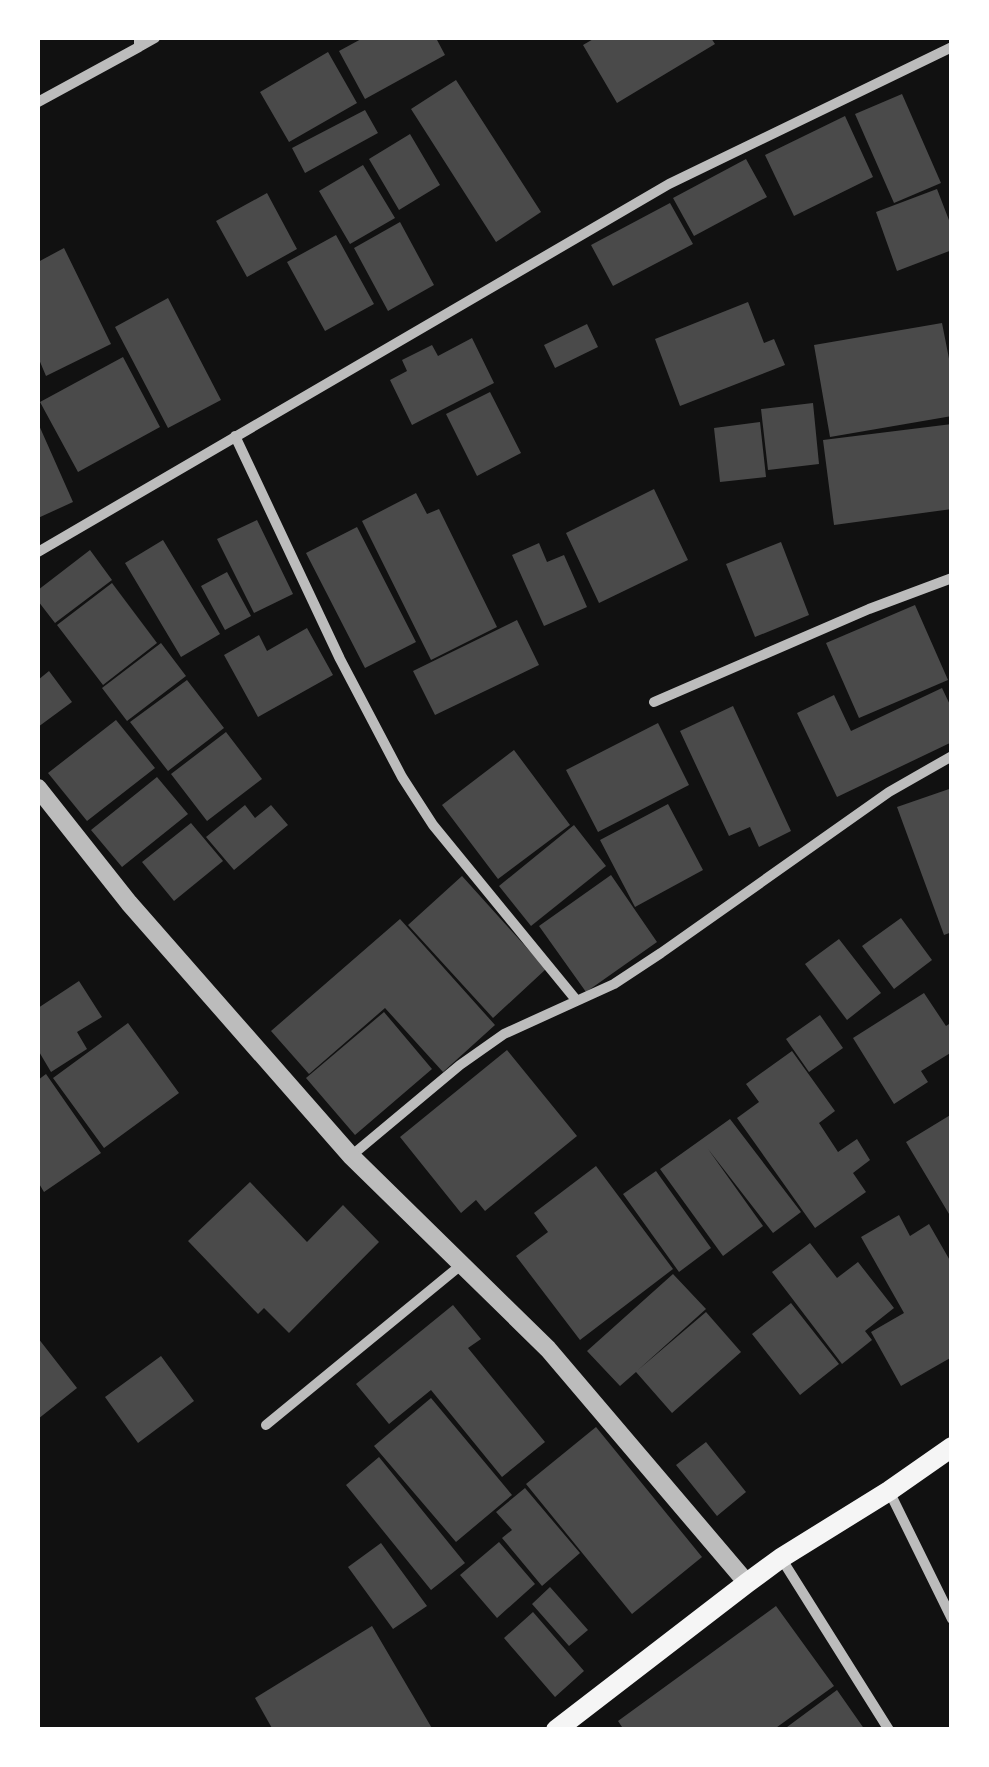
<svg xmlns="http://www.w3.org/2000/svg" width="989" height="1767" viewBox="0 0 989 1767" font-family="'Space Grotesk',sans-serif">
	<style>
		.building { fill: #4a4a4a }
		.lines { fill: none; stroke-linecap: round; stroke-linejoin: round }
		.minor { stroke: #bcbcbc; stroke-width: 10 }
		.tertiary { stroke: #bcbcbc; stroke-width: 18 }
		.secondary { stroke: #f5f5f5; stroke-width: 20 }
	</style>
	<rect width="100%" height="100%" fill="#111"/>
	<path class="building" d="M363,38H436L445,55L365,99L339,51Z
		M595,38H711L715,44L617,103L583,45Z
		M328,52L357,103L289,142L260,92Z
		M456,80L541,212L496,242L411,109Z
		M902,94L941,183L894,203L855,114Z
		M365,110L378,133L305,173L292,148Z
		M845,116L873,177L794,216L765,155Z
		M410,134L440,185L399,210L369,159Z
		M746,159L767,197L694,236L673,198Z
		M363,165L395,218L350,244L319,191Z
		M937,189L952,228V250L897,271L876,212Z
		M267,193L297,249L247,277L216,221Z
		M670,203L693,244L613,286L591,245Z
		M400,222L434,285L388,311L354,248Z
		M336,235L374,304L325,331L287,262Z
		M64,248L111,344L46,376L38,357V262Z
		M168,298L221,400L168,428L115,327Z
		M748,302L764,343L774,339L785,365L680,406L655,339Z
		M942,323L952,374V416L830,437L814,345Z
		M587,324L598,347L555,368L544,345Z
		M472,338L494,383L412,425L390,380L407,371L402,360L432,345L438,356Z
		M123,357L160,427L78,472L40,402Z
		M490,392L521,453L477,476L446,414Z
		M813,403L819,464L768,470L761,409Z
		M760,422L766,477L720,482L714,428Z
		M38,423L73,502L38,518Z
		M952,424V509L834,525L823,440Z
		M654,489L688,560L599,603L566,533Z
		M416,493L427,514L439,509L497,627L431,660L362,521Z
		M257,520L293,594L254,613L217,539Z
		M357,527L416,642L365,668L306,553Z
		M163,540L220,634L181,657L125,563Z
		M781,542L809,615L755,637L726,564Z
		M539,543L547,562L564,555L587,607L544,626L512,555Z
		M90,550L112,580L55,623L38,601V590Z
		M227,572L251,616L225,630L201,586Z
		M112,583L157,643L103,685L57,625Z
		M915,605L948,680L859,718L826,643Z
		M517,620L539,665L435,715L413,671Z
		M307,628L333,675L258,717L224,655L259,635L267,651Z
		M161,643L186,676L127,721L102,688Z
		M49,671L72,702L38,727V680Z
		M187,680L224,728L168,771L130,722Z
		M942,688L952,709V742L837,797L797,713L834,695L851,731Z
		M733,706L791,831L759,847L750,827L729,836L680,731Z
		M116,720L155,768L87,821L48,773Z
		M658,723L689,785L598,832L566,770Z
		M226,732L262,779L207,821L171,774Z
		M514,750L570,825L498,879L442,805Z
		M157,777L188,814L122,867L91,830Z
		M952,788V932L944,935L897,807Z
		M668,804L703,870L635,907L600,840Z
		M245,805L255,818L271,805L288,825L234,870L206,837Z
		M191,823L223,861L174,901L142,862Z
		M574,825L606,866L531,926L499,886Z
		M611,875L657,942L586,992L539,926Z
		M462,876L546,969L493,1018L408,925Z
		M901,918L932,960L894,989L862,946Z
		M400,919L495,1025L443,1072L385,1008L309,1074L271,1031Z
		M839,939L881,993L847,1020L805,964Z
		M79,981L102,1017L77,1032L87,1049L51,1072L38,1050V1008Z
		M924,993L946,1026L952,1022V1052L921,1071L928,1082L894,1104L853,1038Z
		M384,1012L432,1069L355,1135L306,1078Z
		M820,1015L843,1048L809,1072L786,1039Z
		M128,1023L179,1093L104,1148L53,1078Z
		M507,1050L577,1136L485,1211L476,1200L461,1213L400,1137Z
		M792,1051L835,1111L819,1123L838,1152L857,1139L870,1160L853,1173L866,1192L815,1228L737,1118L759,1102L746,1084Z
		M46,1074L101,1153L44,1192L38,1182V1080Z
		M952,1114V1219L906,1142Z
		M730,1119L801,1212L773,1233L708,1149L763,1226L723,1256L660,1169Z
		M596,1166L673,1269L580,1340L516,1256L548,1232L534,1213Z
		M656,1171L711,1248L679,1272L623,1194Z
		M250,1182L307,1242L343,1205L379,1242L289,1333L264,1308L258,1314L188,1241Z
		M899,1215L910,1236L929,1224L952,1264V1357L901,1386L871,1332L904,1313L861,1237Z
		M810,1243L837,1278L858,1262L894,1308L865,1331L872,1340L842,1364L772,1272Z
		M673,1274L706,1309L638,1370L706,1312L741,1352L672,1413L636,1372L620,1386L587,1351Z
		M791,1303L839,1364L800,1395L752,1334Z
		M453,1305L481,1339L468,1348L545,1442L502,1477L431,1390L389,1424L356,1384Z
		M38,1338L77,1388L38,1419Z
		M161,1356L194,1401L138,1443L105,1397Z
		M431,1398L512,1495L456,1542L374,1446Z
		M596,1427L702,1557L632,1614L526,1484Z
		M706,1442L746,1492L717,1516L676,1465Z
		M379,1457L465,1563L431,1590L346,1485Z
		M525,1488L580,1553L542,1586L502,1538L512,1530L496,1512Z
		M499,1542L535,1584L497,1618L460,1575Z
		M381,1543L427,1606L393,1629L348,1567Z
		M550,1587L588,1630L569,1646L532,1604Z
		M776,1606L834,1686L773,1730H624L618,1721Z
		M533,1612L584,1671L555,1697L504,1638Z
		M372,1626L433,1730H273L255,1698Z
		M837,1690L865,1730H783Z"/>
	<g class="lines">
		<path class="minor" d="M139,47L155,38
			M38,102L139,47V38
			M235,436L340,659L402,777L433,825L577,1001
			M38,552L669,184L952,47
			M654,702L869,609L952,578
			M351,1156L460,1065L504,1034L614,984L661,953L889,792L952,756
			M266,1425L461,1265
			M889,1491L952,1619
			M781,1558L889,1730"/>
		<path class="tertiary" d="M38,788L129,903L351,1156L548,1349L747,1583"/>
		<path class="secondary" d="M556,1730L747,1583L781,1558L889,1491L952,1447"/>
	</g>
	<rect width="989" height="1767" fill="none" stroke="#ffffff" stroke-width="80"/>
</svg>
